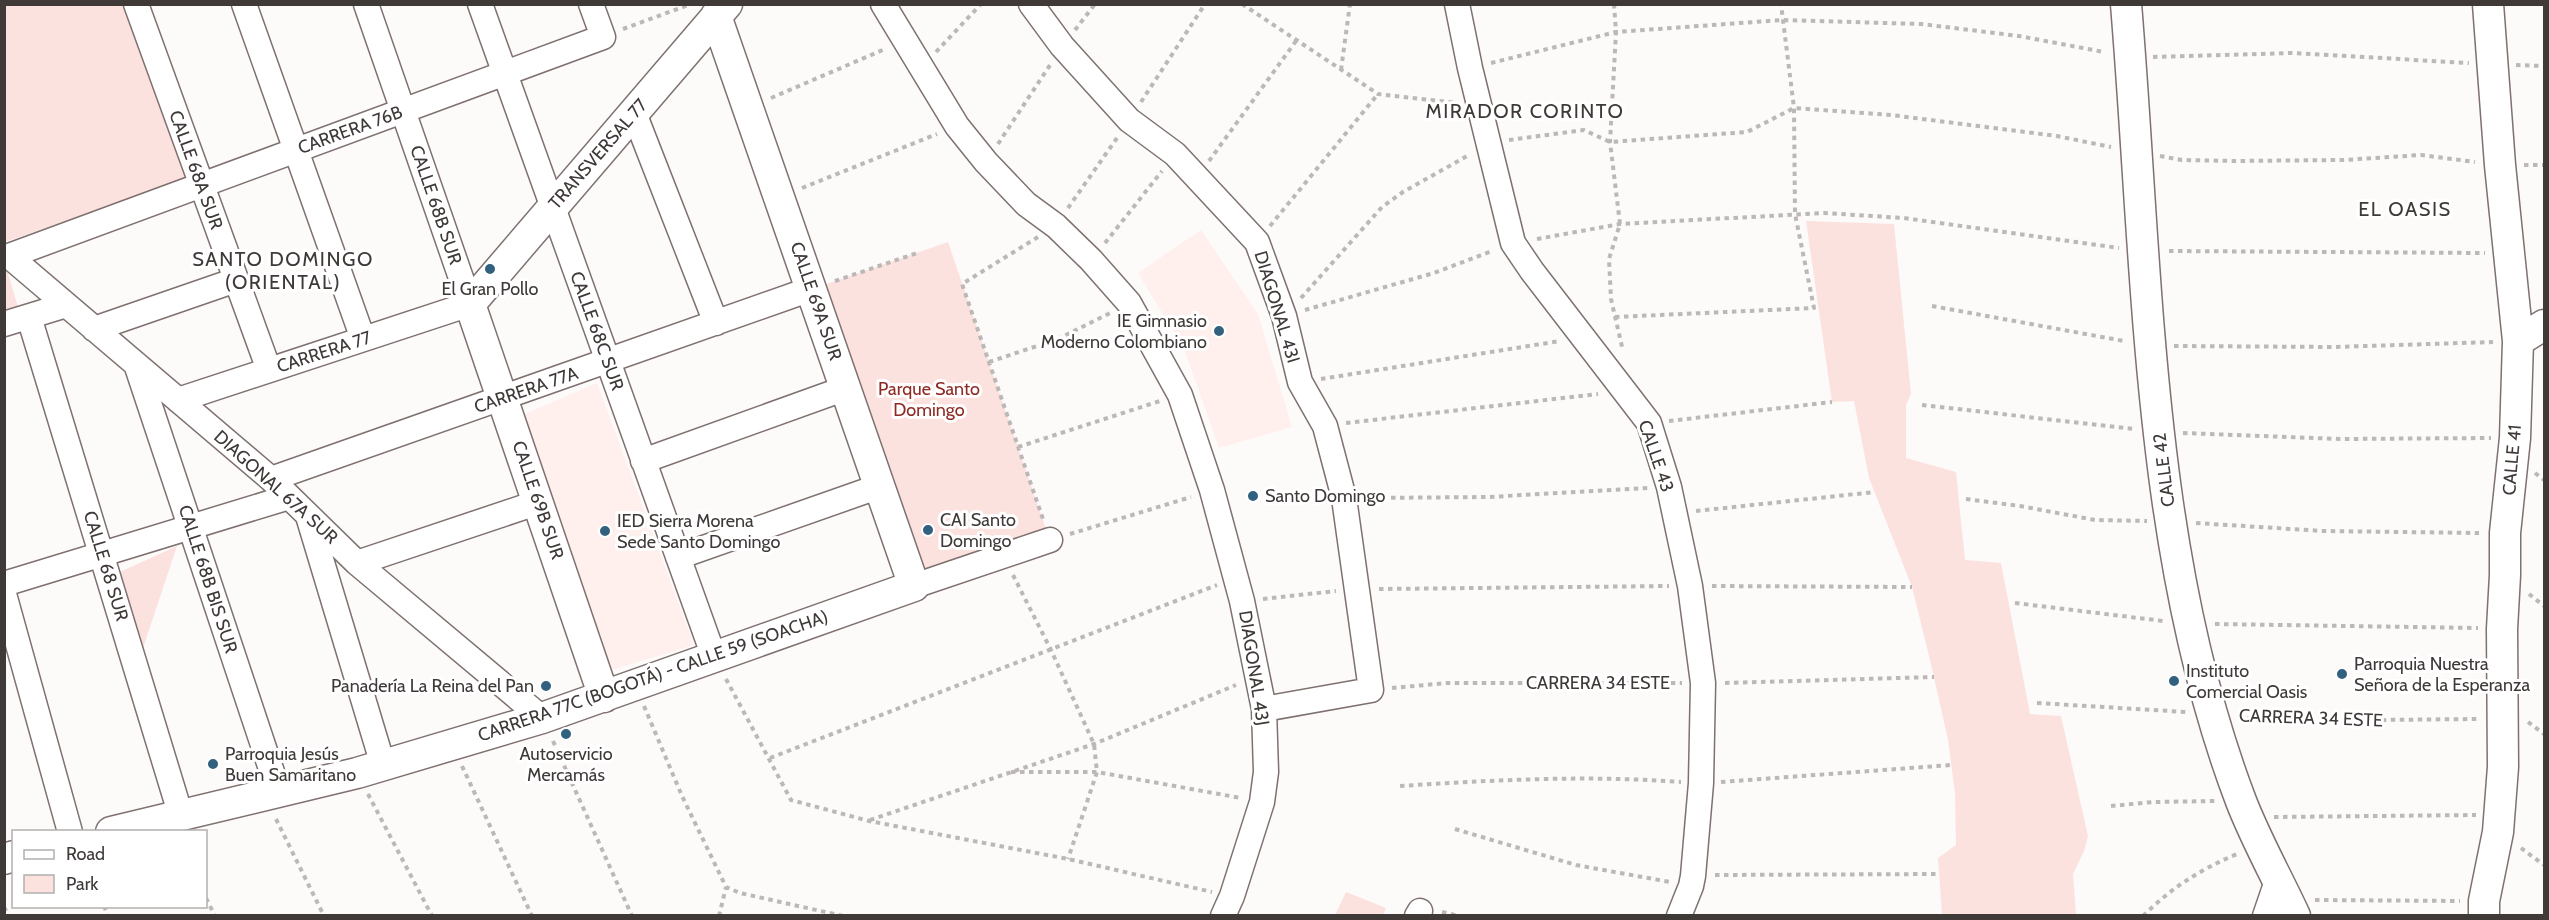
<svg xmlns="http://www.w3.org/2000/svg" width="2549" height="920" viewBox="0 0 2549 920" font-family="Cabin,sans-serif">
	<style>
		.built { fill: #fff0ee }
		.green { fill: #fce2de }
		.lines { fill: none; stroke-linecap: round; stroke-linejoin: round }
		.minor-casing { stroke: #7e716f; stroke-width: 27 }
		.tertiary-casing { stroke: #7e716f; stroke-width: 33 }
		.path { stroke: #bcb8b8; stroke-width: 4; stroke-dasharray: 4.5 4.5; stroke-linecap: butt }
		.minor { stroke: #fff; stroke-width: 24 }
		.tertiary { stroke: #fff; stroke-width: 30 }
		.poi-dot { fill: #31617f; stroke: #fff; stroke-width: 2 }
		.labels { text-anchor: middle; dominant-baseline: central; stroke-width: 6; stroke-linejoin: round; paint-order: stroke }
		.street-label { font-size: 18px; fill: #3f3938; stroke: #fff }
		.poi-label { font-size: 18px; fill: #3f3938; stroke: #fff; text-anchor: start }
		.park-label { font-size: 18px; fill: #8d2a23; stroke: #fff }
		.neighbourhood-label { font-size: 20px; letter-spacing: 1.5px; fill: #3f3938; stroke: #fff }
	</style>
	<rect width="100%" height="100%" fill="#fdfafa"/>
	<path class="built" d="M1201,230L1258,314L1292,427L1219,448L1184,349L1138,273Z
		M597,383L694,645L609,671L518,417Z"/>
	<path class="green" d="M4,5H127L187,179L5,242Z
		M1806,221L1894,224L1911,394L1906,405V458L1956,472L1965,560L2001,563L2030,714L2061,716L2088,836L2084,851L2073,874L2076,915H1942L1938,858L1956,845L1955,793L1948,740L1931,664L1912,587L1869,478L1854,401L1832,402Z
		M948,242L1048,535L919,580L818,287Z
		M4,260L18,307L5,311H4Z
		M177,546L143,648L120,572Z
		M1346,892L1386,908L1383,915H1335Z"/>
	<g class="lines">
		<g class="minor-casing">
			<path id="minor" d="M136,4L269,370
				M244,4L363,339
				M480,4L714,657
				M883,4L957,126L986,162L1026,204L1056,226L1091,260L1129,303L1180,395L1212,490L1242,601L1264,709L1266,772L1262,802L1232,896L1223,916
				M1031,4L1062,46L1129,120L1175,154L1257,242L1284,316L1300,382L1325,426L1344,498L1371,690L1264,709
				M1457,4L1470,68L1513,243L1532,271L1649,423L1669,487L1690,586L1703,683L1701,783L1693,876L1691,886L1679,916
				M634,113L716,323
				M29,317L181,816
				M4,324L66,305
				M94,329L236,280
				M136,364L279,793
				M178,400L470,304L366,4
				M643,461L846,388
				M271,479L811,289
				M308,516L383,765
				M678,557L880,486
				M357,563L539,502
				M4,584L289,497
				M914,586L1050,540
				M4,594L70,832
				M542,718L357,563L271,479L9,256L603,37L591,4
				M1417,916L1420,911
				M2265,916L2278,878"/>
		</g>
		<g class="tertiary-casing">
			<path id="tertiary" d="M2126,4C2148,267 2146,552 2241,801C2256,840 2277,877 2295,916
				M2518,341L2544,325
				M604,697L470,304L727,4
				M111,832L357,773L542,718L914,586L716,16
				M4,859L14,856
				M2484,916V901L2498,832L2503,767L2502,629L2505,575V533L2515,438L2518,341L2500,165L2488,4"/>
		</g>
		<path class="path" d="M1242,4L1378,94L1457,103
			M1614,4L1616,32L1610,142L1620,224L1609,259L1611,299L1623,351
			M623,29L691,4
			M1075,30L1095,4
			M936,52L981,4
			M2153,57L2292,53L2469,63
			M1491,63L1616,32L1782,20L1921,24L2019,36L2104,52
			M2516,65L2544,66
			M1341,70L1350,4
			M771,98L885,49
			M1141,102L1205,4
			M1509,140L1584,130L1610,142L1747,132L1794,108L1891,115L2057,136L2111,147
			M998,144L1050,65
			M2160,156L2182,160L2236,161L2344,160L2421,155L2475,162
			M1209,161L1296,41
			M2524,165H2544
			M802,188L937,134
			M1068,208L1117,138
			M1270,226L1378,94
			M1038,237L962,284L1043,519
			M1537,239L1620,224L1824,213L1904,218L2119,248
			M1105,243L1162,171
			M2169,251L2485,253
			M835,281L917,253
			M1301,298L1382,207L1403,192L1469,155
			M1932,306L2124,341
			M1305,310L1434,273L1492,251
			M1615,317L1814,308L1795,214L1794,108L1781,4
			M2174,346L2334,347L2493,342
			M989,362L1058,339L1110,313
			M1321,379L1560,341
			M1922,405L2134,429
			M1669,421L1832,402
			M1346,423L1598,394
			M2183,433L2340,439L2491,438
			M1018,447L1160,401
			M2535,473L2544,480
			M1364,498L1488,497L1648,488
			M1966,499L2020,506L2095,520L2147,521
			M1696,511L1875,492
			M2196,523L2323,531L2479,533
			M1070,534L1191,497
			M1013,575L1051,650L1094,744L1097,772L1068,859
			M1712,586L1912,587
			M1379,589L1669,586
			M2529,594L2544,606
			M1263,599L1336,591
			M2015,603L2163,621
			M2215,624L2478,628
			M726,679L791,800L869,821L1068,859L1212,892
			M1725,683L1934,677
			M1392,688L1447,683H1682
			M2037,703L2186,712
			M644,706L682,796L726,887L740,893L843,916
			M2238,717L2270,721L2479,719
			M2528,722L2544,734
			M553,741L632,916
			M770,758L1217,585
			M462,766L532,916
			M1011,772H1097L1241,798
			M1721,782L1951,765
			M1400,786C1493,780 1587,775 1681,782
			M368,794L432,916
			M2111,806L2153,802L2217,801
			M2274,817L2476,815
			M276,819L324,916
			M870,820L1094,744L1236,685
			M1455,829L1576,865L1670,882
			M2521,848L2544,865
			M1715,875L1939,874
			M206,898L215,916
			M2315,900L2460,901
			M104,906L108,916
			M4,907L9,916
			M1442,912L1459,916
			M719,916L726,887
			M2143,916C2171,888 2201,869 2237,854"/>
		<use href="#minor" class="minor"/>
		<use href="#tertiary" class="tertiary"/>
	</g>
	<g class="poi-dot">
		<circle cx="490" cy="269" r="6"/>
		<circle cx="1219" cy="331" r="6"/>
		<circle cx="1253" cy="496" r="6"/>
		<circle cx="928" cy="530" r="6"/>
		<circle cx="605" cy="531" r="6"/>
		<circle cx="2342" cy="674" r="6"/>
		<circle cx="2174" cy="681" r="6"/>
		<circle cx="546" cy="686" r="6"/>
		<circle cx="566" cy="734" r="6"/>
		<circle cx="213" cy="764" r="6"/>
	</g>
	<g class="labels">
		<g class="street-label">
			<text transform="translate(350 130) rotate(-20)">CARRERA 76B</text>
			<text transform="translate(598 154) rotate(-49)">TRANSVERSAL 77</text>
			<text transform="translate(196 170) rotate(70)">CALLE 68A SUR</text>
			<text transform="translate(436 205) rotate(71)">CALLE 68B SUR</text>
			<text transform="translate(816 301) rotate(71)">CALLE 69A SUR</text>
			<text transform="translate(1277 307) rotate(73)">DIAGONAL 43I</text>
			<text transform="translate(597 331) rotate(70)">CALLE 68C SUR</text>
			<text transform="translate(324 352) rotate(-18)">CARRERA 77</text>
			<text transform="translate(526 390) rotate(-19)">CARRERA 77A</text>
			<text transform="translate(1656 456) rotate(71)">CALLE 43</text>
			<text transform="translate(2512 460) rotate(-85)">CALLE 41</text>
			<text transform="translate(2164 470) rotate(-97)">CALLE 42</text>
			<text transform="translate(276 487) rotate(42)">DIAGONAL 67A SUR</text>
			<text transform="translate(538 500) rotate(71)">CALLE 69B SUR</text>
			<text transform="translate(106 566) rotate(73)">CALLE 68 SUR</text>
			<text transform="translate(208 579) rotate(72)">CALLE 68B BIS SUR</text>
			<text transform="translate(1254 668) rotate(81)">DIAGONAL 43J</text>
			<text transform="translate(653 676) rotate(-19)">CARRERA 77C (BOGOTÁ) - CALLE 59 (SOACHA)</text>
			<text x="1598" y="683">CARRERA 34 ESTE</text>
			<text transform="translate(2311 718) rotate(2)">CARRERA 34 ESTE</text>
		</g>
		<g class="poi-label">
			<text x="490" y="289" text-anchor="middle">El Gran Pollo</text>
			<text x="1207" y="321" text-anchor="end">IE Gimnasio<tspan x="1207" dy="21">Moderno Colombiano</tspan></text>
			<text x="1265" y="496">Santo Domingo</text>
			<text x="940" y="520">CAI Santo<tspan x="940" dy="21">Domingo</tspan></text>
			<text x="617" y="521">IED Sierra Morena<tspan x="617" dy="21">Sede Santo Domingo</tspan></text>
			<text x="2354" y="664">Parroquia Nuestra<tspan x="2354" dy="21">Señora de la Esperanza</tspan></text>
			<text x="2186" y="671">Instituto<tspan x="2186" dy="21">Comercial Oasis</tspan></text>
			<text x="534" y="686" text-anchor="end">Panadería La Reina del Pan</text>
			<text x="225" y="754">Parroquia Jesús<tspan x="225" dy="21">Buen Samaritano</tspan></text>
			<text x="566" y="754" text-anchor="middle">Autoservicio<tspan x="566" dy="21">Mercamás</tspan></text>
		</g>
		<g class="park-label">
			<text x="929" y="389">Parque Santo<tspan x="929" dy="21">Domingo</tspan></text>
		</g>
		<g class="neighbourhood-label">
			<text x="1525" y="111">MIRADOR CORINTO</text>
			<text x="2405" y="209">EL OASIS</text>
			<text x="283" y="259">SANTO DOMINGO<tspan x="283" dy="23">(ORIENTAL)</tspan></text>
		</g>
	</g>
	<rect width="2549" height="920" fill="none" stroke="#3f3938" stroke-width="12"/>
	<rect x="12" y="830" width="195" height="78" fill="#ffffff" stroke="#b2b0af" stroke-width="1.5"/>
	<rect x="24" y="850" width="30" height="9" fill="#ffffff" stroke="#b2b0af" stroke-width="1.5"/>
	<text x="66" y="860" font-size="18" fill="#3f3938">Road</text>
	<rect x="24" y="875" width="30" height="18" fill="#fce2de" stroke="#b2b0af" stroke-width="1.5"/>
	<text x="66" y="890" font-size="18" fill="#3f3938">Park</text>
</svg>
